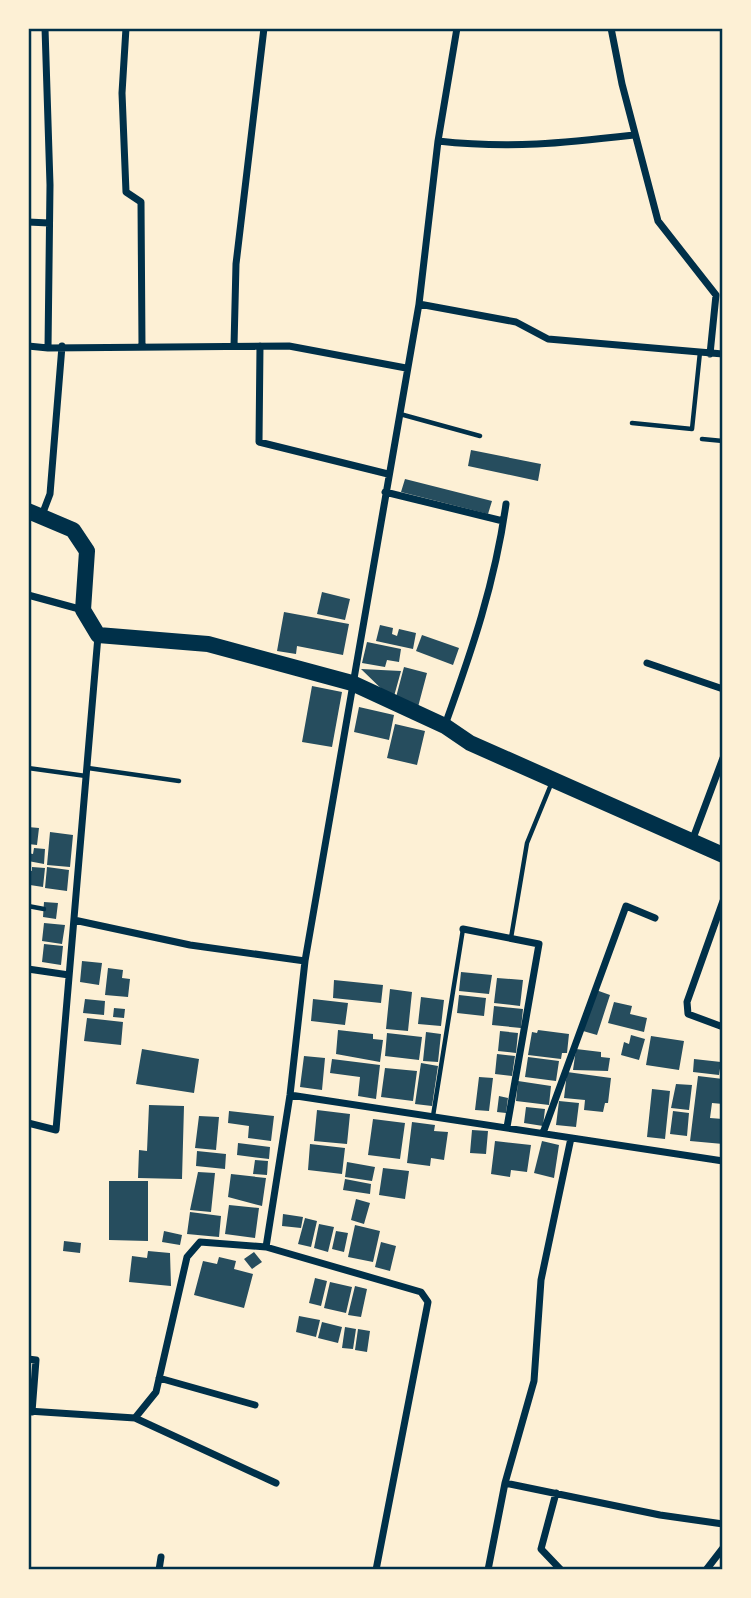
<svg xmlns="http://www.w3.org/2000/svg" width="751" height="1598" viewBox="0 0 751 1598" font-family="'PT Sans',sans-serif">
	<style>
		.building { fill: #264d5e }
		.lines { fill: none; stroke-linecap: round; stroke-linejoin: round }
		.path { stroke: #003049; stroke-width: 4.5 }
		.service { stroke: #003049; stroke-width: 4.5 }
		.minor { stroke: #003049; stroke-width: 7 }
		.trunk { stroke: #003049; stroke-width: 16 }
		.neatline { fill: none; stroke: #003049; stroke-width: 2.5 }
	</style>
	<rect width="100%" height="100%" fill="#fdf0d5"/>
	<path class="building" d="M471,450L541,464L538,481L468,466Z
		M405,479L492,501L488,514L401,492Z
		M322,592L350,599L345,620L317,614Z
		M284,612L349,624L343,655L297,646L296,654L277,651Z
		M380,625L393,628L392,634L397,636L399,629L416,633L413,649L376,641Z
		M422,635L459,648L453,665L416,651Z
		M367,642L401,649L399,662L387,660L385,667L362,663Z
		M404,667L427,673L418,707L395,701Z
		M361,669L401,671L393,700Z
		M312,686L342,692L332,747L302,742Z
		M359,707L394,715L389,740L354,732Z
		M395,724L425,731L417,765L387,758Z
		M28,827L39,828L37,845L28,844Z
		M50,832L73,835L70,867L47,865Z
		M34,848L45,849L44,864L28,861V853L33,854Z
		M32,867L45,868L43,887L30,885L28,881V870L32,871Z
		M47,867L69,870L67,891L45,888Z
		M44,902L58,903L56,919L43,917Z
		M44,923L65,925L62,944L42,941Z
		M44,944L63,946L61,965L42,962Z
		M82,961L102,963L99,985L80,982Z
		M108,968L123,970L122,978L130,979L128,997L105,995Z
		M461,972L492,975L489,994L459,991Z
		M497,978L523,980L520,1006L494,1003Z
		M334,980L383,985L381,1003L333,998Z
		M390,989L412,992L408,1031L386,1029Z
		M596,990L610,995L597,1035L583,1031Z
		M459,995L486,998L484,1016L457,1013Z
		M421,997L444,1000L441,1026L418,1024Z
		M85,999L105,1001L104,1015L83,1013Z
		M313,999L348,1003L345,1025L311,1021Z
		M614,1002L632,1006L630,1014L647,1018L644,1032L608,1023Z
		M494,1006L523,1009L521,1028L492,1025Z
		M114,1008L125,1009L124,1018L113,1017Z
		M87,1018L123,1022L121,1045L84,1041Z
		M338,1030L373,1034V1039L383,1040L380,1062L336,1054Z
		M538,1030L569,1034L567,1053H562L561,1059L528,1055L532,1032L537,1033Z
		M500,1031L518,1033L516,1053L498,1051Z
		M426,1032L441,1034L438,1062L423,1061Z
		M387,1033L422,1037L419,1060L385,1056Z
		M631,1035L645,1039L639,1060L621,1055L624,1042L629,1044Z
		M651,1036L684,1041L679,1070L646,1065Z
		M142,1049L199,1059L194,1093L136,1084Z
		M576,1049L601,1052V1057L610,1058L608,1071L573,1070Z
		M497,1054L515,1056L512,1076L495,1074Z
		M304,1056L325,1058L322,1090L300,1087Z
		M528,1057L559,1061L556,1081L525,1077Z
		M332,1059L380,1065L376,1099L358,1096L360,1077L330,1073Z
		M694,1059L721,1062L719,1075L693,1072Z
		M421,1063L438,1066L432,1106L415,1104Z
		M385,1068L417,1071L413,1101L381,1097Z
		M567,1072L611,1078L608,1103H605L603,1112L584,1110L585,1100L564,1098Z
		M698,1076L723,1079V1104L712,1103L710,1118L723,1119V1144L690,1141Z
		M479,1077L493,1078L489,1111L475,1110Z
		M518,1081L551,1086L549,1105L516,1101Z
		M676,1084L692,1085L689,1110L671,1108Z
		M652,1089L670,1091L665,1139L647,1137Z
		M499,1096L508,1098L506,1113L497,1112Z
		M559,1101L579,1103L576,1127L556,1125Z
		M149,1105L184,1106L182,1179L138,1178L139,1150L147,1151Z
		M526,1107L545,1109L543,1126L524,1123Z
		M317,1110L350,1114L347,1144L314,1141Z
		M229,1111L274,1116L271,1141L248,1138L249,1126L228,1123Z
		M673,1111L689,1113L687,1136L670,1134Z
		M199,1116L219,1117L216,1150L195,1148Z
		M373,1119L405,1123L400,1159L368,1155Z
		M412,1122L435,1125L434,1131L448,1132L444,1160L431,1158L430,1166L407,1163Z
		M472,1130L488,1131L486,1154L470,1153Z
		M495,1141L531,1145L527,1172L511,1170L510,1177L491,1174Z
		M542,1141L559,1145L554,1178L534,1173Z
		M238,1143L270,1147L269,1159L237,1155Z
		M310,1144L345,1148L342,1174L308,1170Z
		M197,1151L226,1154L225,1169L196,1166Z
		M255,1160L268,1161L267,1175L253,1174Z
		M347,1162L375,1167L372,1181L345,1177Z
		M383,1168L409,1171L405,1199L379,1195Z
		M198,1172L215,1173L211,1212L190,1210Z
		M231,1174L266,1178L262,1206L228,1197Z
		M345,1179L371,1184L370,1194L343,1190Z
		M109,1181H148V1241L109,1240Z
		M356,1199L370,1203L364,1224L351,1220Z
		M229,1205L259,1208L255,1238L225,1234Z
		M190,1212L221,1216L219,1237L187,1234Z
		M283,1214L303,1217L301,1228L282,1226Z
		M305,1218L317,1221L311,1247L298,1244Z
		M319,1224L334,1227L328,1252L314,1248Z
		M355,1225L380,1231L373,1262L348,1257Z
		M164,1231L182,1235L180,1245L162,1242Z
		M336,1231L348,1233L344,1252L332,1249Z
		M64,1241L81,1243L80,1253L63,1251Z
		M381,1242L396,1246L390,1271L375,1267Z
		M148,1251L170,1253L171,1286L129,1282L132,1256L147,1258Z
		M254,1252L262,1262L252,1269L244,1259Z
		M219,1257L236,1261L234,1269L253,1274L244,1308L194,1295L203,1261L217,1264Z
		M315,1278L327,1281L321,1306L309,1303Z
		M330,1282L352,1287L346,1313L324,1308Z
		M355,1286L367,1289L361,1317L348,1315Z
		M299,1316L320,1320L316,1337L296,1332Z
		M322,1322L342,1327L338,1343L318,1338Z
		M345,1327L356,1329L353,1349L342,1348Z
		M358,1329L370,1331L367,1352L355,1350Z"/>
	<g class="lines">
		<path class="path" d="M28,906L44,909"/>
		<path class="service" d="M400,414L480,436
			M632,423L692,429L700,352
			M702,439L723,441
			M28,768L86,776
			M88,768L179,781
			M511,938L527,843L552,782
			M433,1116L463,929"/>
		<path class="minor" d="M45,28L50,185L48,348L289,346L406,368
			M126,28L122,93L126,192L141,202L142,346
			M611,28L622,84L658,221L716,295L710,354
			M438,141C510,149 564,143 634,135
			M28,222L49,223
			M419,304L516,322L548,339L723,354
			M28,346L48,348
			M234,346L236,264L264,28
			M260,346L259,442L388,474
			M385,492L503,521
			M42,515L50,494L62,346
			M28,595L83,610
			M647,663L723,689
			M445,725C472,650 495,583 506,504
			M692,841L723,758
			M723,901L687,1002L688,1014L723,1027
			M74,920L190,945L305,961
			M463,929L539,944L507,1127
			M28,969L69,975
			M290,1095L723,1161
			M28,1123L56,1130L98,636
			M543,1133L626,906L655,918
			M571,1138L541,1280L534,1381L505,1483L660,1515L723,1524
			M266,1247L290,1095L305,961L419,304L438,141L457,28
			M28,1359L36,1360L32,1412
			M159,1378L255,1405
			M28,1411L135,1418L156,1392L187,1257L200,1242L266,1247L421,1292L428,1302L376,1570
			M135,1418L276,1483
			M556,1493L541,1549L561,1570
			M159,1570L161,1557
			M488,1570L505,1483
			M706,1570L723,1548"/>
		<path class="trunk" d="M28,511L73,530L87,551L83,610L98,635L208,644L352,683L445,726L470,743L723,855"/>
	</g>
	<rect width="751" height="1598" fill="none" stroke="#fdf0d5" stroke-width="60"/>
	<rect x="30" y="30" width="691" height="1538" class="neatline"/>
</svg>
